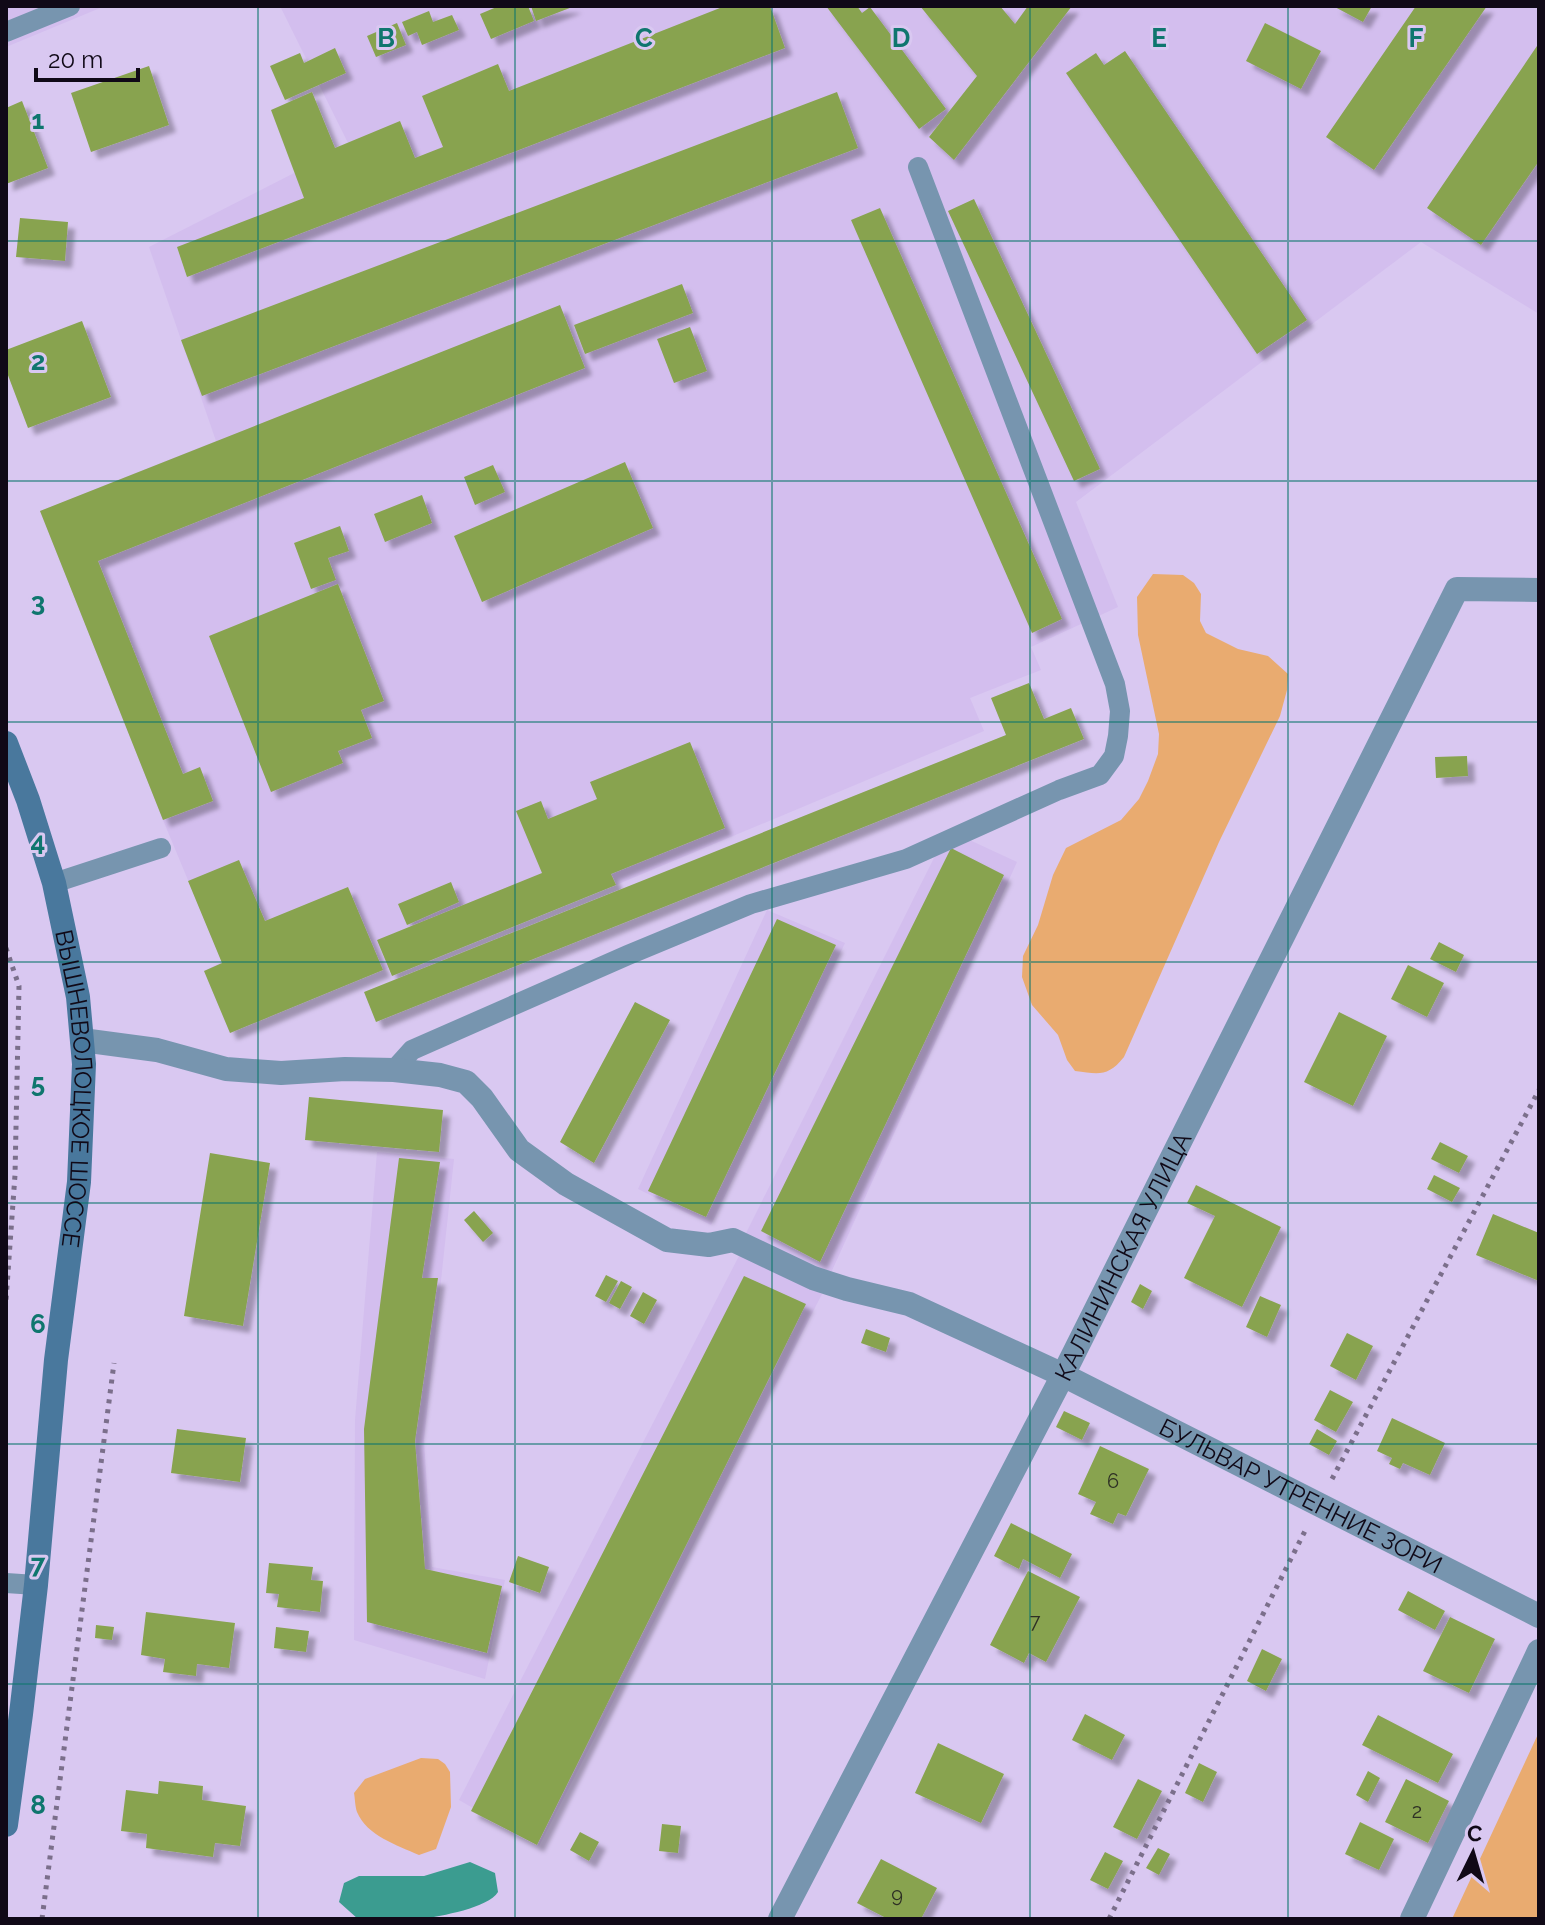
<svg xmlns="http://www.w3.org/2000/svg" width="1545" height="1925" viewBox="0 0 1545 1925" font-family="Raleway,sans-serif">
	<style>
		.built { fill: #d3beee }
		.green { fill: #e9ab70 }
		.water { fill: #3b9c90 }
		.building { fill: #88a350; filter: url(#shadow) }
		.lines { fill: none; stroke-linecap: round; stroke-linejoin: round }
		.path { stroke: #7b6f8b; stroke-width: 5; stroke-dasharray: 4 6; stroke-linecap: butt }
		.lane { stroke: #7795af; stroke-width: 20 }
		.street { stroke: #7795af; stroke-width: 24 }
		.secondary { stroke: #49789d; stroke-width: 24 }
		.grid { fill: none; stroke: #0f766e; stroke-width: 2; stroke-opacity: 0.55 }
		.labels { text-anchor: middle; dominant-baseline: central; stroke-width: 6; stroke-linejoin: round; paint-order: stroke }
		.number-label { font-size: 20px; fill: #2e3025 }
		.street-label { font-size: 24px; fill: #100917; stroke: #d9c8f1 }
		.grid-label { font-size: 26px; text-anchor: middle; font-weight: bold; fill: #0f766e; stroke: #d9c8f1; stroke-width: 6; stroke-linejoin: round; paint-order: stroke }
	</style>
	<defs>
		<filter id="shadow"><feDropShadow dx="7" dy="7" stdDeviation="2" flood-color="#0004"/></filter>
	</defs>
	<rect width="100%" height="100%" fill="#d9c8f1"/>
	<path class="built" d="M6,6H105L6,47Z
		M280,6H1539V314L1421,242L1076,502L1118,607L1031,647L1041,670L970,698L984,731L616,885L388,968L230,1033L204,971L222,962L163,820L40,511L216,441L149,247L349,145Z
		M948,830L1017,862L830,1275L745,1235Z
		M767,910L845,943L711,1225L638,1189Z
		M377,1152L454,1159L424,1440L432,1567L505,1580L485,1679L354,1640L355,1420Z
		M741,1252L822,1294L539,1846L459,1800Z"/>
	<path class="green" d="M1153,574L1183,575L1194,583L1201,594L1200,621L1206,633L1238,649L1268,656L1288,674L1287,690L1280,716L1219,842L1124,1057C1108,1077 1099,1074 1075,1071L1067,1060L1058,1035L1032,1005L1022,977L1023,956L1038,925L1053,875L1066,848L1121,820L1139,799L1148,781L1158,754L1159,734L1138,635L1137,597Z
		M1539,1732V1919H1452Z
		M421,1758L438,1759L445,1764L450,1772L451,1807L436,1849L419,1855C397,1845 367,1836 357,1812C355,1806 355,1798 354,1793L365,1779Z"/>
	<path class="water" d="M470,1862L495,1873L498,1892C488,1908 441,1916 422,1919C401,1922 378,1919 358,1919L339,1902L344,1883L359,1876H424Z"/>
	<path class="building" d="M499,6H528L534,21L491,39L480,14Z
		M531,6H575L536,21Z
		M725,6H770L785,48L187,277L177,247L304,198L271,110L312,92L335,148L400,121L415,158L443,147L422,96L498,64L509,91Z
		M826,6H857L862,13L870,7L946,109L919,129Z
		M920,6H1000L1015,24L1028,6H1072L954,160L929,137L977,76Z
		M1333,6H1372L1363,22Z
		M1416,6H1487L1374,170L1326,137Z
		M429,11L433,22L452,15L459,30L422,45L417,32L408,36L402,22Z
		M397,23L406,45L376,57L367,36Z
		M1265,23L1321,51L1301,89L1246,61Z
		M1539,43V161L1481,245L1427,208Z
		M335,48L346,73L285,100L270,66L300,53L304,63Z
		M1125,51L1307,320L1257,354L1066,73L1096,53L1104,65Z
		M149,66L169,125L91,152L71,93Z
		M837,92L858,148L202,396L181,340Z
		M22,101L48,168L6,184V108Z
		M974,199L1100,469L1074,481L948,211Z
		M880,208L1062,619L1032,633L851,220Z
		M20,218L68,222L65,261L16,257Z
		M682,284L693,313L585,354L574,325Z
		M560,305L585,368L98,561L183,774L200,767L213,801L163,820L40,511Z
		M82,321L111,397L28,428L6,370V350Z
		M690,327L707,371L674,383L657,339Z
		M625,462L653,528L482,602L454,536Z
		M493,465L505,492L475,505L464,477Z
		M422,495L432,523L385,542L374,514Z
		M340,526L349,551L328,558L336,580L311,589L294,543Z
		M338,584L384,701L361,710L372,738L338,751L343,763L271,792L209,636Z
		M1029,683L1044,719L1071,708L1084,739L376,1022L364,992L1006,735L991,698Z
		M690,742L725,828L611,874L616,885L392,976L377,940L542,873L516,811L541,801L548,819L597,799L590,782Z
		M1467,756L1468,776L1436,778L1435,757Z
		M951,848L1004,875L820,1262L761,1231Z
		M239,860L265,921L348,887L383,970L230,1033L204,971L222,963L188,881Z
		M451,882L459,902L407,925L398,904Z
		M777,919L836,945L706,1217L648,1191Z
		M1439,942L1464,955L1456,972L1430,959Z
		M1408,965L1444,983L1427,1017L1391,999Z
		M635,1002L670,1020L594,1163L560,1142Z
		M1339,1012L1387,1036L1353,1106L1304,1082Z
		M309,1097L443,1110L439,1152L305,1140Z
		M1440,1142L1468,1156L1459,1173L1431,1159Z
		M210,1153L270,1163L243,1326L184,1316Z
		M399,1158L440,1162L422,1278H438L415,1441L425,1569L502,1586L487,1653L367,1622L364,1429Z
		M1434,1175L1460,1188L1452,1202L1427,1189Z
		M1196,1185L1281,1227L1242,1307L1184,1278L1215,1216L1187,1203Z
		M474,1211L493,1233L483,1242L464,1220Z
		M1493,1214L1539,1233V1281L1476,1255Z
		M606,1275L618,1281L606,1302L595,1296Z
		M744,1276L806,1304L537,1845L471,1811Z
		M621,1281L632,1287L620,1309L609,1303Z
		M1140,1284L1152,1291L1143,1309L1131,1302Z
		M643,1292L657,1300L644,1324L630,1316Z
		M1260,1296L1281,1305L1267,1337L1246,1327Z
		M866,1329L890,1338L886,1352L861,1343Z
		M1347,1333L1373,1346L1356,1380L1330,1366Z
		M1330,1390L1353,1402L1336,1432L1314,1420Z
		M1064,1411L1090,1423L1082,1440L1056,1427Z
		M1392,1418L1445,1443L1430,1475L1403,1463L1400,1469L1389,1464L1392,1458L1377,1451Z
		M177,1429L246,1438L240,1482L171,1473Z
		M1317,1429L1337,1441L1329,1455L1309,1444Z
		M1100,1446L1149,1469L1126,1516L1118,1513L1113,1524L1090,1514L1096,1502L1078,1494Z
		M1011,1523L1072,1554L1060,1578L1023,1559L1019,1569L994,1556Z
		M518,1556L549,1567L540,1593L509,1582Z
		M269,1563L313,1567L311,1580L323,1581L320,1612L277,1607L279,1594L266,1593Z
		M1028,1571L1080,1597L1046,1662L1029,1653L1024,1663L990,1645Z
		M1408,1591L1445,1611L1435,1630L1398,1610Z
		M146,1612L235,1623L229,1668L197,1664L196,1676L163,1672L165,1659L141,1655Z
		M1450,1617L1495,1639L1469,1693L1423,1671Z
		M96,1625L114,1627L112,1640L95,1638Z
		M276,1627L309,1631L306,1652L274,1648Z
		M1262,1649L1282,1659L1266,1691L1247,1681Z
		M1085,1714L1125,1735L1112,1760L1072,1740Z
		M1378,1715L1453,1754L1438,1783L1362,1745Z
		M938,1743L1004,1774L981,1823L915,1793Z
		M1199,1763L1217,1772L1203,1802L1185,1793Z
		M1368,1771L1380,1778L1368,1802L1356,1795Z
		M1138,1779L1162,1791L1137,1839L1113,1827Z
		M1406,1779L1449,1801L1428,1843L1385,1822Z
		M159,1781L203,1786L202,1800L246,1806L240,1846L215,1843L213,1857L146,1848L147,1834L121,1831L126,1790L158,1794Z
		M1360,1822L1394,1839L1379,1870L1345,1854Z
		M662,1824L681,1826L678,1853L659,1851Z
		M580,1832L599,1842L589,1861L570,1850Z
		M1158,1848L1170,1854L1159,1875L1146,1868Z
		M1105,1852L1123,1861L1108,1889L1090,1880Z
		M881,1859L937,1888L921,1919H888L857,1903Z"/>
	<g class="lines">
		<path class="path" d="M6,948L19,986L15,1175L6,1300
			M1332,1479L1539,1090
			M42,1919L114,1363
			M1109,1919L1307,1527"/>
		<path class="lane" d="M6,32L70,6
			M54,883L161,848
			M394,1070L412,1050L628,955L751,904L906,859L1059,790L1100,775L1114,756L1118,736L1120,711L1115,684L918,167
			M6,1583L36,1585"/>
		<g class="street">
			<path id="s1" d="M82,1040L157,1050L226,1069L281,1073L345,1069L394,1070L440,1075L466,1082L482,1098L519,1150L566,1184L667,1240L709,1245L733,1240L813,1278L847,1289L909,1304L1063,1375L1539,1616"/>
			<path id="s2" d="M780,1919L1063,1375L1457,589L1539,590"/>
			<path d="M1412,1919L1539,1651"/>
		</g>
		<path class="secondary" id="s3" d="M6,743L28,800L54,883L78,997L84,1064L79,1182L56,1360L36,1585L21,1714L6,1825"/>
	</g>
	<path class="grid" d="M258,6V1919M515,6V1919M772,6V1919M1030,6V1919M1288,6V1919M6,241H1539M6,481H1539M6,722H1539M6,962H1539M6,1203H1539M6,1444H1539M6,1684H1539"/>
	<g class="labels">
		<g class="number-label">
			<text x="1113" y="1481">6</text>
			<text x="1035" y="1621">7</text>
			<text x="1417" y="1811">2</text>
			<text x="897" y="1895">9</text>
		</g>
		<g class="street-label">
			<text stroke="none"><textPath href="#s3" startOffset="356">ВЫШНЕВОЛОЦКОЕ ШОССЕ</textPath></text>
			<text stroke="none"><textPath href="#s2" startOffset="746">КАЛИНИНСКАЯ УЛИЦА</textPath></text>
			<text stroke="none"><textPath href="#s1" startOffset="1340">БУЛЬВАР УТРЕННИЕ ЗОРИ</textPath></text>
		</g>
	</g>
	<g class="grid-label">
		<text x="386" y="47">B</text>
		<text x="644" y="47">C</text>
		<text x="901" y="47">D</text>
		<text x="1159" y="47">E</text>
		<text x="1416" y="47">F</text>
		<text x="38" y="129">1</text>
		<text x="38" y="370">2</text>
		<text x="38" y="611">3</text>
		<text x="38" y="851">4</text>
		<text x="38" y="1092">5</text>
		<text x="38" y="1333">6</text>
		<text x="38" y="1573">7</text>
		<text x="38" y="1814">8</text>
	</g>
	<rect width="1545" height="1925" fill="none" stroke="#100917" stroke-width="16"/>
	<g transform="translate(1473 1853) rotate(5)" stroke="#d9c8f1" stroke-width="6" paint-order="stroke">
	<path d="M0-6L14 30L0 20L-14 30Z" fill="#100917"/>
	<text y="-12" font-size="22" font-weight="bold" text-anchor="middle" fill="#100917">С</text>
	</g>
	<path d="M36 68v12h102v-12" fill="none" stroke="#100917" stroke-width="4"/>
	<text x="48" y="68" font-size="24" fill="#100917" stroke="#d9c8f1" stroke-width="6" paint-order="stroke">20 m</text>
</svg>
